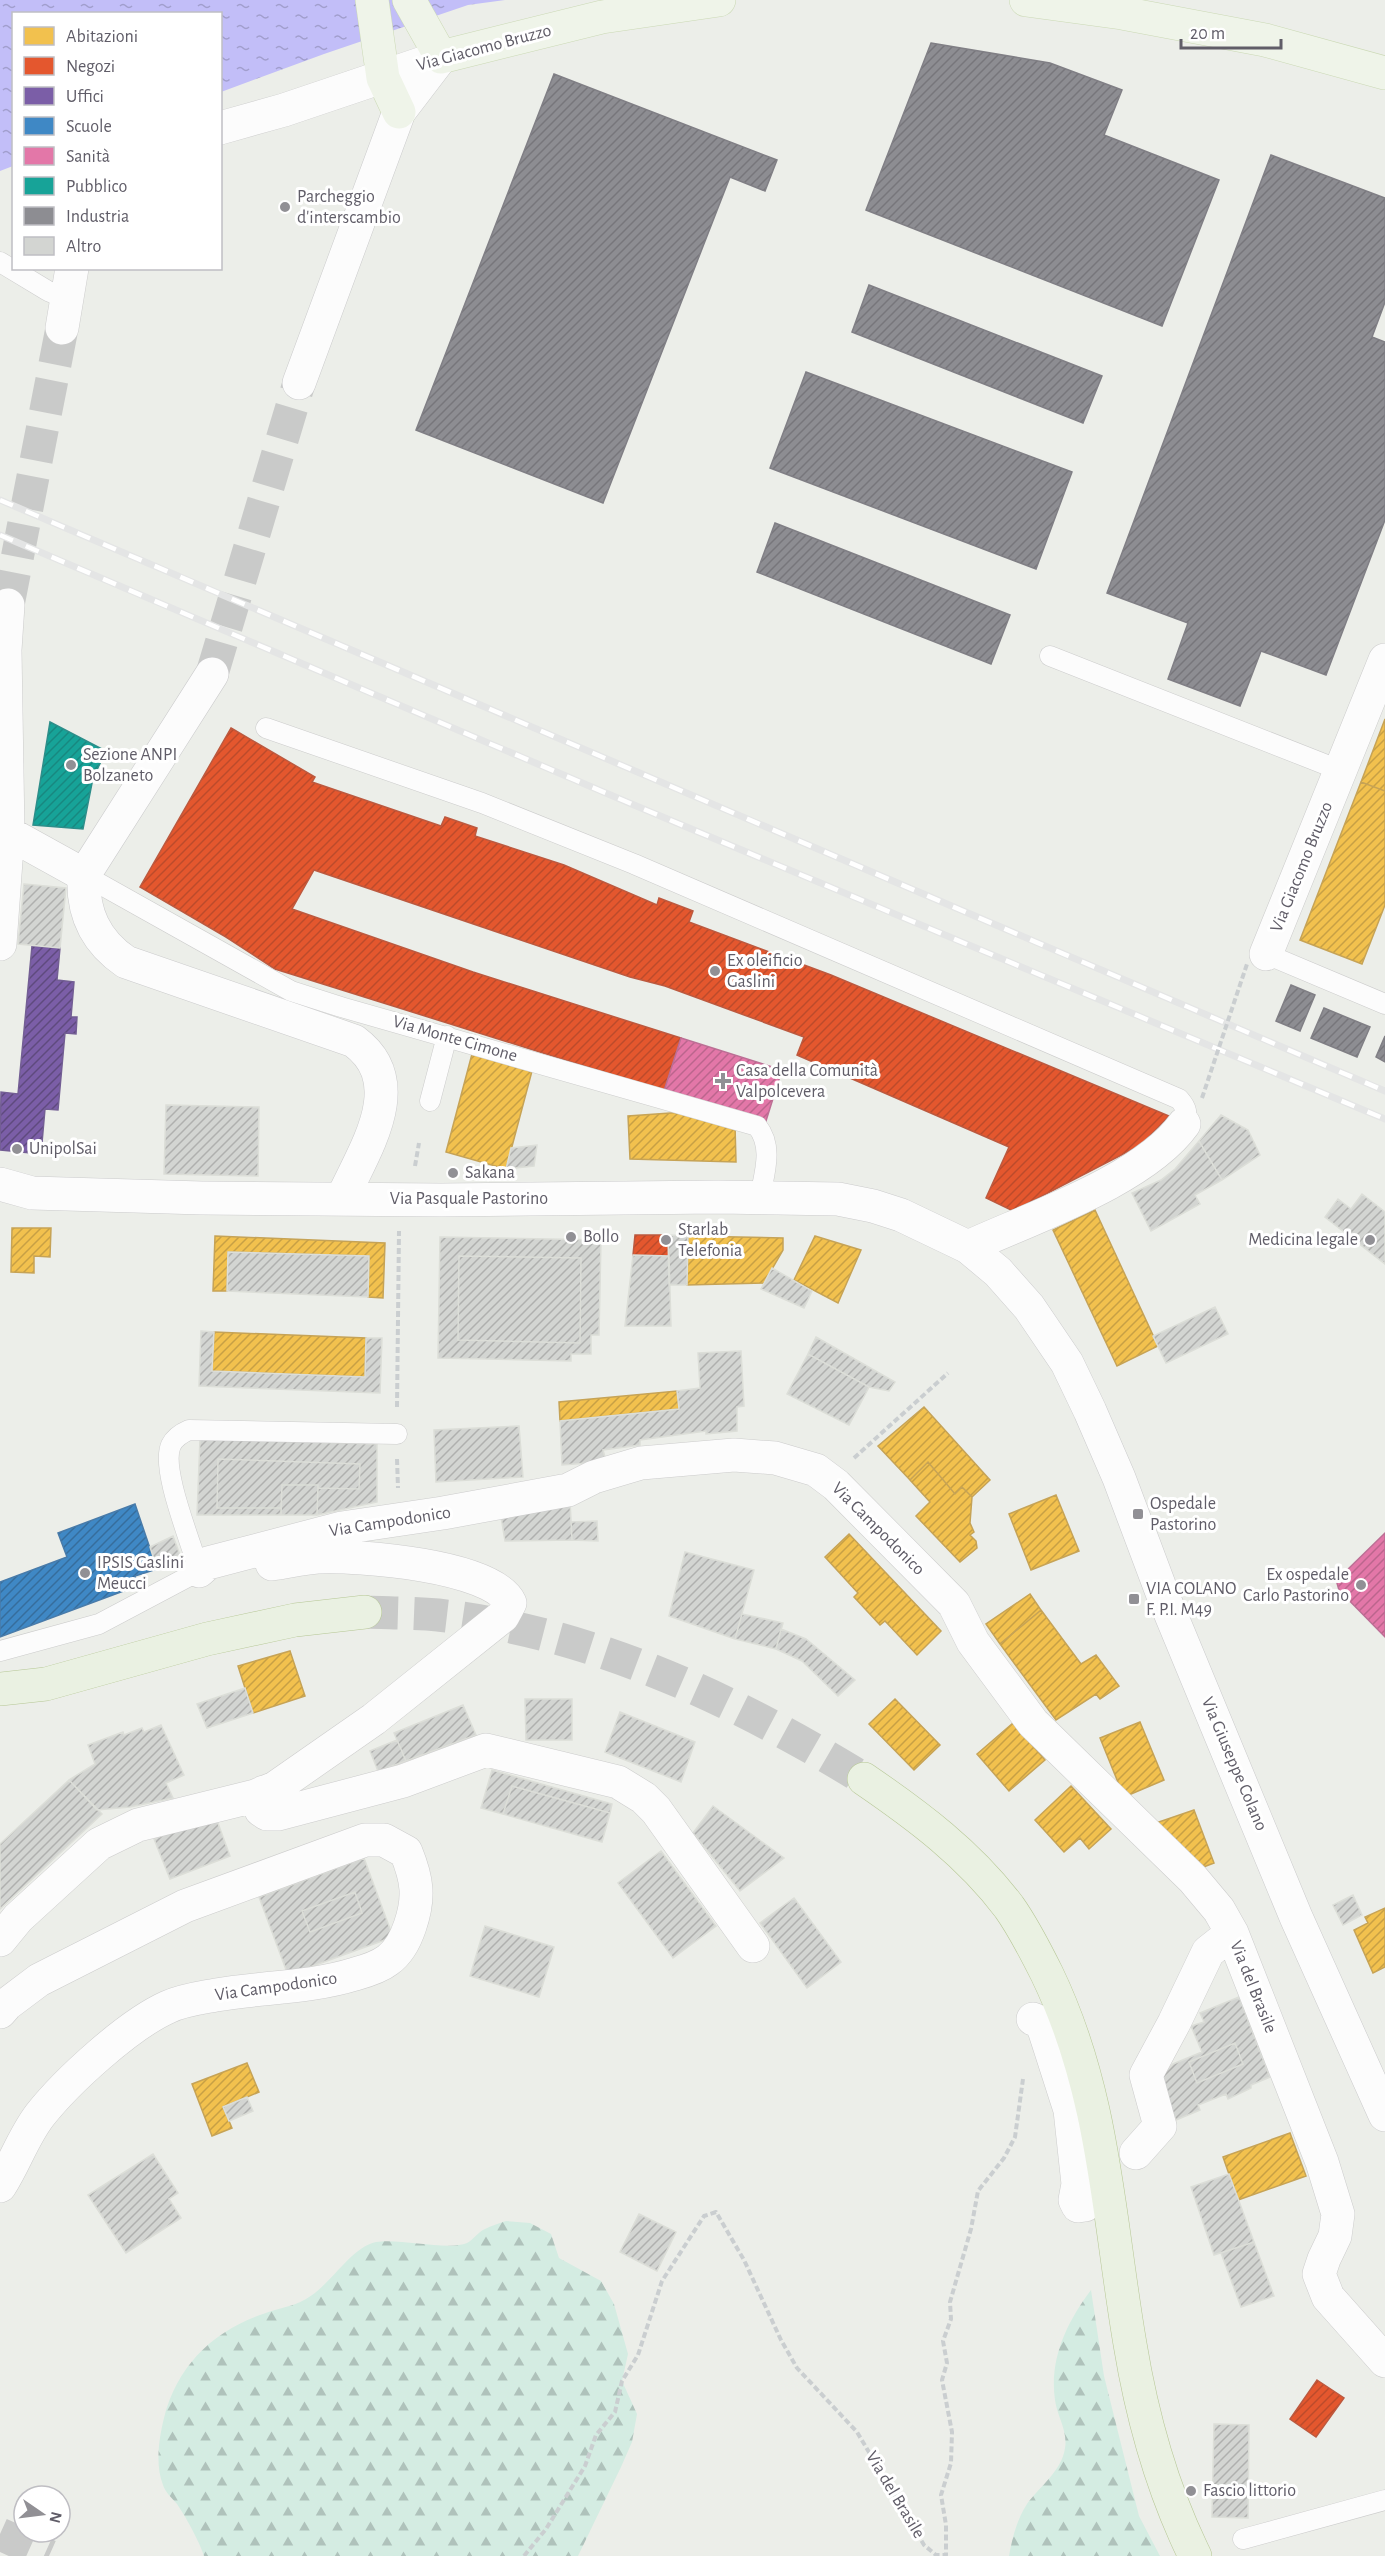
<svg xmlns="http://www.w3.org/2000/svg" width="1385" height="2556" viewBox="0 0 1385 2556" font-family="'Alegreya Sans',sans-serif">
	<style>
		.forest { fill: url(#forest-firs) }
		.water { fill: url(#water-ripples) }
		.homes { fill: url(#homes-hatch); stroke: #c6a356; stroke-width: 1.5 }
		.shops { fill: url(#shops-hatch); stroke: #bc593f; stroke-width: 1.5 }
		.offices { fill: url(#offices-hatch); stroke: #735e94; stroke-width: 1.5 }
		.schools { fill: url(#schools-hatch); stroke: #497ba9; stroke-width: 1.5 }
		.health { fill: url(#health-hatch); stroke: #bc6f95; stroke-width: 1.5 }
		.public { fill: url(#public-hatch); stroke: #2d8e8a; stroke-width: 1.5 }
		.industry { fill: url(#industry-hatch); stroke: #807f85; stroke-width: 1.5 }
		.building { fill: url(#building-hatch); stroke: #dcded8; stroke-width: 1.5 }
		.lines { fill: none; stroke-linecap: round; stroke-linejoin: round }
		.street-tunnel { stroke: #c9cac9; stroke-width: 33; stroke-dasharray: 33 16; stroke-linecap: butt }
		.secondary-tunnel { stroke: #c9cac9; stroke-width: 33; stroke-dasharray: 33 16; stroke-linecap: butt }
		.highway-tunnel { stroke: #c9cac9; stroke-width: 33; stroke-dasharray: 33 16; stroke-linecap: butt }
		.lane-casing { stroke: #ccc; stroke-width: 21 }
		.street-casing { stroke: #ccc; stroke-width: 34 }
		.secondary-casing { stroke: #cbcbcc; stroke-width: 34 }
		.primary-casing { stroke: #cbd9b5; stroke-width: 34 }
		.highway-casing { stroke: #b6c795; stroke-width: 34 }
		.path { stroke: #caced0; stroke-width: 4; stroke-dasharray: 6 3; stroke-linecap: butt }
		.lane { stroke: #fcfcfc; stroke-width: 20 }
		.street { stroke: #fcfcfc; stroke-width: 33 }
		.secondary { stroke: #fcfcfc; stroke-width: 33 }
		.primary { stroke: #eff4e9; stroke-width: 33 }
		.highway { stroke: #eaf1e2; stroke-width: 33 }
		.rail-casing { stroke: #e4e5e5; stroke-width: 7 }
		.rail { stroke: #fff; stroke-width: 4.5; stroke-dasharray: 14; stroke-linecap: butt }
		.path-bridge { stroke: #caced0; stroke-width: 4; stroke-dasharray: 6 3; stroke-linecap: butt }
		.poi-dot { fill: #919095; stroke: #fff; stroke-width: 2 }
		.labels { text-anchor: middle; dominant-baseline: central; stroke-width: 6; stroke-linejoin: round; paint-order: stroke }
		.street-label { font-size: 18px; fill: #605d68; stroke: #fff }
		.poi-label { font-size: 18px; fill: #605d68; stroke: #fff; text-anchor: start }
	</style>
	<defs>
		<pattern id="forest-firs" width="22" height="20" patternUnits="userSpaceOnUse" patternTransform="scale(1.5)"><rect width="22" height="20" fill="#d4ece2"/><path d="M5 1l3.5 6h-7zM16 11l3.5 6h-7z" fill="#afc2bb"/></pattern>
		<pattern id="water-ripples" width="26" height="14" patternUnits="userSpaceOnUse" patternTransform="scale(1.5)"><rect width="26" height="14" fill="#c2bef8"/><path d="M2 4q2-2 4 0t4 0M15 11q2-2 4 0t4 0" fill="none" stroke="#a19ecd"/></pattern>
		<pattern id="homes-hatch" width="6" height="6" patternUnits="userSpaceOnUse" patternTransform="scale(1.5)"><rect width="6" height="6" fill="#f2c14e"/><path d="M-1 1l2-2M0 6l6-6M5 7l2-2" fill="none" stroke="#c7a045"/></pattern>
		<pattern id="shops-hatch" width="6" height="6" patternUnits="userSpaceOnUse" patternTransform="scale(1.5)"><rect width="6" height="6" fill="#e4572e"/><path d="M-1 1l2-2M0 6l6-6M5 7l2-2" fill="none" stroke="#bc4b2b"/></pattern>
		<pattern id="offices-hatch" width="6" height="6" patternUnits="userSpaceOnUse" patternTransform="scale(1.5)"><rect width="6" height="6" fill="#7b5ea7"/><path d="M-1 1l2-2M0 6l6-6M5 7l2-2" fill="none" stroke="#5f4a7e"/></pattern>
		<pattern id="schools-hatch" width="6" height="6" patternUnits="userSpaceOnUse" patternTransform="scale(1.5)"><rect width="6" height="6" fill="#3f88c5"/><path d="M-1 1l2-2M0 6l6-6M5 7l2-2" fill="none" stroke="#366d9c"/></pattern>
		<pattern id="health-hatch" width="6" height="6" patternUnits="userSpaceOnUse" patternTransform="scale(1.5)"><rect width="6" height="6" fill="#e377a8"/><path d="M-1 1l2-2M0 6l6-6M5 7l2-2" fill="none" stroke="#bb658d"/></pattern>
		<pattern id="public-hatch" width="6" height="6" patternUnits="userSpaceOnUse" patternTransform="scale(1.5)"><rect width="6" height="6" fill="#17a398"/><path d="M-1 1l2-2M0 6l6-6M5 7l2-2" fill="none" stroke="#188880"/></pattern>
		<pattern id="industry-hatch" width="6" height="6" patternUnits="userSpaceOnUse" patternTransform="scale(1.5)"><rect width="6" height="6" fill="#8d8d92"/><path d="M-1 1l2-2M0 6l6-6M5 7l2-2" fill="none" stroke="#77767b"/></pattern>
		<pattern id="building-hatch" width="6" height="6" patternUnits="userSpaceOnUse" patternTransform="scale(1.5)"><rect width="6" height="6" fill="#d3d5d2"/><path d="M-1 1l2-2M0 6l6-6M5 7l2-2" fill="none" stroke="#afb0ae"/></pattern>
	</defs>
	<rect width="100%" height="100%" fill="#eceee9"/>
	<path class="forest" d="M506,2221L530,2223L551,2234L559,2258L601,2281L614,2304L628,2354L622,2381L637,2414L632,2442L621,2467L578,2556H204C198,2539 187,2519 177,2504C172,2498 165,2492 163,2485C155,2465 159,2438 164,2418C177,2366 213,2331 263,2314C278,2308 292,2307 306,2299C331,2285 351,2247 376,2242C400,2238 448,2251 467,2243C473,2240 478,2232 485,2229C491,2226 499,2223 506,2221Z
		M1091,2290L1104,2376L1139,2516L1160,2556H1009C1012,2539 1017,2519 1027,2504C1039,2487 1062,2471 1065,2448C1068,2431 1057,2416 1055,2400C1049,2359 1067,2322 1091,2290Z"/>
	<path class="water" d="M0,0H505L468,5L324,54L221,92L220,14H14L13,166L0,171Z"/>
	<path class="homes" d="M1385,719V791L1361,782Z
		M1361,782L1385,791V905L1362,964L1300,940Z
		M472,1054L532,1071L506,1169L446,1152Z
		M685,1112L735,1125L736,1162L630,1159L628,1116Z
		M1095,1210L1158,1346L1117,1366L1053,1230Z
		M12,1228H51L50,1257L34,1256V1273L11,1272Z
		M215,1236L385,1243L383,1298L368,1297L369,1256L228,1252L227,1291H213Z
		M688,1236L783,1238V1250L764,1283L687,1285Z
		M815,1236L861,1250L838,1303L794,1280Z
		M214,1332L366,1338L365,1377L212,1371Z
		M677,1391L679,1409L560,1421L559,1402Z
		M924,1407L990,1480L972,1497L962,1487L955,1494L928,1462L910,1480L878,1446Z
		M928,1462L955,1494L962,1487L972,1497L970,1523L974,1532L970,1535L976,1541L977,1548L960,1562L916,1516L930,1502L910,1480Z
		M1056,1495L1079,1551L1031,1570L1009,1514Z
		M849,1534L941,1631L917,1655L885,1621L880,1625L854,1597L858,1593L825,1557Z
		M1030,1594L1041,1610L1000,1644L986,1624Z
		M1041,1610L1081,1664L1096,1655L1119,1686L1100,1699L1096,1694L1056,1720L1000,1644Z
		M290,1651L305,1696L253,1713L238,1666Z
		M895,1699L940,1745L914,1770L869,1724Z
		M1140,1722L1164,1780L1124,1797L1100,1738Z
		M1013,1723L1045,1760L1009,1791L977,1754Z
		M1071,1786L1111,1829L1089,1849L1080,1838L1064,1852L1035,1820Z
		M1194,1810L1214,1863L1196,1870L1147,1826Z
		M1385,1908V1967L1373,1973L1354,1930L1368,1923L1365,1917Z
		M247,2063L259,2092L223,2107L232,2128L212,2136L192,2084Z
		M1290,2133L1306,2176L1238,2200L1223,2157Z"/>
	<path class="shops" d="M231,728L315,777L312,782L441,826L445,817L477,828L475,836L564,865L657,905L659,898L693,911L689,922L831,975L1169,1116L1141,1145L1013,1211L986,1198L1009,1147L797,1055L804,1037L665,986L630,977L314,870L292,909L473,972L681,1038L664,1091L275,969L226,937L140,887Z
		M635,1235H668L669,1256L633,1255Z
		M1317,2380L1344,2398L1316,2437L1290,2419Z"/>
	<path class="offices" d="M32,946L60,948L57,980L74,982L71,1017H77L76,1034L65,1033L58,1110L45,1109L41,1154L0,1150L1,1092L18,1094Z"/>
	<path class="schools" d="M135,1504L157,1569L135,1576L137,1586L0,1637V1582L67,1557L58,1533Z"/>
	<path class="health" d="M681,1038L782,1070L765,1124L664,1091Z
		M1385,1533V1637L1339,1590L1337,1583L1340,1577Z"/>
	<path class="public" d="M50,722L106,751L93,778L83,829L33,825Z"/>
	<path class="industry" d="M931,43L1050,63L1122,90L1104,135L1219,180L1162,326L866,210Z
		M554,74L777,160L765,191L730,177L603,503L416,430Z
		M1271,155L1385,198V302L1372,337L1385,342V520L1326,675L1261,651L1240,706L1168,679L1188,623L1107,593Z
		M869,285L1102,376L1083,423L852,332Z
		M806,372L1072,472L1036,569L770,468Z
		M775,523L1010,615L991,664L757,572Z
		M1291,985L1315,995L1300,1031L1276,1021Z
		M1324,1008L1370,1027L1357,1057L1311,1038Z
		M1385,1036V1062L1376,1057Z"/>
	<path class="building" d="M24,884L66,888L60,948L18,944Z
		M166,1105L259,1107L258,1176L164,1174Z
		M1221,1115L1248,1130L1260,1155L1222,1180L1199,1141Z
		M1199,1141L1222,1180L1195,1195L1200,1204L1151,1231L1132,1193L1161,1180L1175,1169Z
		M537,1145L534,1166L506,1169L511,1148Z
		M1362,1194L1385,1212V1264L1325,1217L1338,1199L1351,1209Z
		M668,1235L688,1236L687,1285H669Z
		M440,1237L601,1240L599,1335H591V1354H571V1361L438,1358Z
		M228,1252L369,1256L368,1297L227,1291Z
		M633,1255L669,1256L671,1326H625Z
		M459,1256L581,1258L580,1343L458,1340Z
		M772,1268L812,1291L804,1308L761,1289Z
		M1215,1307L1228,1334L1166,1363L1153,1336Z
		M201,1331L214,1332L212,1371L365,1377L366,1338H382L380,1393L199,1386Z
		M816,1337L895,1382L889,1391L869,1387L808,1354Z
		M741,1351L744,1406L737,1407V1431L706,1434V1431L640,1440V1445L603,1450L605,1457L588,1463L562,1465L560,1421L679,1409L677,1391L700,1388L698,1353Z
		M808,1354L869,1387L849,1425L787,1394Z
		M519,1426L523,1477L436,1482L434,1430Z
		M200,1439L377,1444V1502L317,1515L318,1488L359,1489L360,1464L218,1459L217,1508H281V1515H197Z
		M218,1459L360,1464L359,1489L318,1488V1485H282L281,1508H217Z
		M282,1485H318L317,1515H281Z
		M570,1501L572,1540L505,1541L501,1517Z
		M597,1521L598,1541L572,1540L571,1522Z
		M173,1536L180,1555L157,1569L150,1547Z
		M685,1552L754,1570L735,1639L669,1616Z
		M742,1614L783,1623L776,1649L735,1639Z
		M781,1629L806,1639L855,1680L838,1696L802,1661L776,1649Z
		M245,1688L253,1713L207,1728L197,1704Z
		M525,1699H572V1740H526Z
		M463,1705L476,1735L406,1761L394,1733Z
		M620,1712L695,1742L681,1782L605,1752Z
		M161,1725L184,1775L166,1783L173,1798L130,1807L97,1810L69,1780L95,1764L88,1745L123,1732L124,1735L142,1728L144,1732Z
		M397,1740L406,1761L378,1771L370,1751Z
		M492,1770L612,1804L610,1813L512,1786L503,1814L481,1808Z
		M69,1780L102,1814L0,1909V1844Z
		M512,1786L610,1813L602,1842L503,1814Z
		M713,1806L784,1858L740,1891L693,1833Z
		M215,1815L230,1856L170,1879L154,1839Z
		M661,1851L716,1926L673,1958L618,1883Z
		M364,1858L393,1937L288,1975L259,1897Z
		M355,1892L362,1913L310,1932L302,1911Z
		M1353,1895L1362,1915L1343,1925L1333,1905Z
		M794,1898L841,1962L807,1988L760,1923Z
		M485,1926L554,1947L539,1997L470,1976Z
		M1239,1997L1270,2077L1251,2085V2088L1228,2099L1226,2094L1198,2105L1200,2110L1176,2120L1158,2079L1173,2064L1202,2052L1191,2026L1204,2022L1200,2013Z
		M1235,2043L1243,2064L1197,2083L1189,2062Z
		M247,2097L253,2111L229,2121L223,2107Z
		M153,2154L178,2193L169,2199L181,2218L126,2253L88,2195Z
		M1229,2174L1254,2242L1214,2255L1191,2187Z
		M639,2214L676,2232L657,2271L620,2252Z
		M1254,2242L1274,2296L1241,2307L1221,2253Z
		M1214,2424L1249,2425L1248,2518L1212,2517Z"/>
	<g class="lines">
		<path class="street-tunnel" d="M8,605L62,328"/>
		<path class="secondary-tunnel" d="M212,674L299,383"/>
		<path class="highway-tunnel" d="M365,1612C389,1613 414,1613 438,1615C591,1632 734,1699 864,1779
			M0,2534L49,2556"/>
		<g class="lane-casing">
			<path id="lane" d="M0,262L48,291L67,299
				M1050,656L1342,771
				M266,728L482,803L634,864L1179,1099C1187,1108 1188,1113 1184,1124
				M100,884L291,991L341,1007L757,1126C774,1147 764,1174 760,1197
				M1266,954L1385,1004
				M430,1101L447,1036
				M0,1651L99,1624L199,1571C192,1544 160,1469 171,1445C175,1437 182,1433 189,1430L397,1434
				M1243,2539L1385,2500"/>
		</g>
		<g class="street-casing">
			<path id="street" d="M220,128L284,110L441,57
				M62,328L72,268
				M8,833L84,875
				M0,944L8,833L5,650L8,605
				M1266,954L1385,660
				M968,1247C1031,1218 1144,1180 1184,1124
				M199,1571L208,1563L342,1528L443,1513L568,1490L594,1477L641,1463L734,1455L775,1458L816,1470L836,1485L954,1604L973,1642L1033,1723L1193,1879L1219,1910L1232,1933
				M264,1792L260,1803L261,1810L267,1814H278L403,1781L486,1750L618,1782L644,1798L656,1810L753,1946
				M0,1940L18,1918L99,1844L138,1825L255,1796L275,1788L374,1719L503,1616L510,1603C493,1565 356,1555 318,1557C303,1558 287,1562 272,1564
				M0,2012L7,2004L39,1980L185,1906L365,1840H384L406,1852C417,1879 420,1897 410,1926C406,1938 399,1952 388,1960C379,1967 366,1971 355,1974C310,1988 262,1987 216,1995C200,1998 183,2000 168,2007C128,2025 67,2081 40,2115C23,2137 15,2163 0,2186
				M1033,2019L1042,2023L1070,2110L1078,2184L1075,2200L1078,2206L1085,2205
				M1136,2153L1160,2126L1146,2075L1174,2023L1208,1952L1232,1933L1322,2162L1338,2214L1335,2236L1324,2259L1319,2274L1328,2297L1385,2361"/>
		</g>
		<g class="secondary-casing">
			<path id="secondary" d="M299,383L399,112L441,57
				M212,674L84,875C82,912 95,941 126,962L354,1041C411,1083 364,1150 342,1199
				M0,1184L32,1193L202,1198L441,1200L718,1197L838,1199L873,1206L901,1215L968,1247L998,1272L1029,1307L1067,1363L1090,1411L1119,1478L1164,1598L1296,1917L1385,2115"/>
		</g>
		<g class="primary-casing">
			<path id="primary" d="M372,0L383,78L399,112
				M409,0L441,57L602,17L719,0
				M1026,0L1122,13L1265,40L1385,73"/>
		</g>
		<g class="highway-casing">
			<path id="highway" d="M0,1689L46,1684L207,1639L295,1620L365,1612
				M864,1779C918,1816 969,1854 1009,1907C1024,1928 1036,1952 1047,1974C1105,2094 1108,2216 1130,2344C1142,2417 1162,2489 1195,2556"/>
		</g>
		<path class="path" d="M415,1166L419,1143
			M397,1407L399,1231
			M854,1458L948,1373
			M397,1459L398,1488
			M524,2556L546,2529L585,2466L596,2435L615,2412L622,2381L638,2355L662,2281L704,2216L716,2212L744,2260L781,2340L797,2368L857,2432L924,2545L936,2555H946V2525L941,2495L951,2463L952,2432L942,2380L947,2363L943,2341L951,2319L950,2302L971,2229L978,2191L1004,2158L1015,2137L1023,2079"/>
		<use href="#lane" class="lane"/>
		<use href="#street" class="street"/>
		<use href="#secondary" class="secondary"/>
		<use href="#primary" class="primary"/>
		<use href="#highway" class="highway"/>
		<g class="rail-casing">
			<path id="rail" d="M0,500L1385,1091
				M0,535L634,805L1385,1119"/>
		</g>
		<use href="#rail" class="rail"/>
		<path class="path-bridge" d="M1202,1098L1247,964"/>
	</g>
	<g class="poi-dot">
		<circle cx="285" cy="207" r="6"/>
		<circle cx="71" cy="765" r="6"/>
		<circle cx="715" cy="971" r="6"/>
		<path d="M720 1072h6v6h6v6h-6v6h-6v-6h-6v-6h6z"/>
		<circle cx="17" cy="1149" r="6"/>
		<circle cx="453" cy="1173" r="6"/>
		<circle cx="571" cy="1237" r="6"/>
		<circle cx="666" cy="1240" r="6"/>
		<circle cx="1370" cy="1240" r="6"/>
		<rect x="1132" y="1508" width="12" height="12" rx="3"/>
		<circle cx="85" cy="1573" r="6"/>
		<circle cx="1361" cy="1585" r="6"/>
		<rect x="1128" y="1593" width="12" height="12" rx="3"/>
		<circle cx="1191" cy="2491" r="6"/>
	</g>
	<g class="labels">
		<g class="street-label">
			<text transform="translate(484 48) rotate(-15)">Via Giacomo Bruzzo</text>
			<text transform="translate(1302 867) rotate(-68)">Via Giacomo Bruzzo</text>
			<text transform="translate(455 1039) rotate(16)">Via Monte Cimone</text>
			<text x="469" y="1199">Via Pasquale Pastorino</text>
			<text transform="translate(390 1522) rotate(-9)">Via Campodonico</text>
			<text transform="translate(878 1529) rotate(45)">Via Campodonico</text>
			<text transform="translate(1234 1764) rotate(67)">Via Giuseppe Colano</text>
			<text transform="translate(276 1987) rotate(-8)">Via Campodonico</text>
			<text transform="translate(1253 1987) rotate(68)">Via del Brasile</text>
			<text transform="translate(895 2495) rotate(59)">Via del Brasile</text>
		</g>
		<g class="poi-label">
			<text x="297" y="197">Parcheggio<tspan x="297" dy="21">d'interscambio</tspan></text>
			<text x="83" y="755">Sezione ANPI<tspan x="83" dy="21">Bolzaneto</tspan></text>
			<text x="727" y="961">Ex oleificio<tspan x="727" dy="21">Gaslini</tspan></text>
			<text x="736" y="1071">Casa della Comunità<tspan x="736" dy="21">Valpolcevera</tspan></text>
			<text x="29" y="1149">UnipolSai</text>
			<text x="465" y="1173">Sakana</text>
			<text x="678" y="1230">Starlab<tspan x="678" dy="21">Telefonia</tspan></text>
			<text x="583" y="1237">Bollo</text>
			<text x="1358" y="1240" text-anchor="end">Medicina legale</text>
			<text x="1150" y="1504">Ospedale<tspan x="1150" dy="21">Pastorino</tspan></text>
			<text x="97" y="1563">IPSIS Gaslini<tspan x="97" dy="21">Meucci</tspan></text>
			<text x="1349" y="1575" text-anchor="end">Ex ospedale<tspan x="1349" dy="21">Carlo Pastorino</tspan></text>
			<text x="1146" y="1589">VIA COLANO<tspan x="1146" dy="21">F. P.I. M49</tspan></text>
			<text x="1203" y="2491">Fascio littorio</text>
		</g>
	</g>
	<rect x="12" y="12" width="210" height="258" fill="#ffffff" stroke="#bfbec3" stroke-width="1.5"/>
	<rect x="24" y="27" width="30" height="18" fill="#f2c14e" stroke="#bfbec3" stroke-width="1.5"/>
	<text x="66" y="42" font-size="18" fill="#605d68">Abitazioni</text>
	<rect x="24" y="57" width="30" height="18" fill="#e4572e" stroke="#bfbec3" stroke-width="1.5"/>
	<text x="66" y="72" font-size="18" fill="#605d68">Negozi</text>
	<rect x="24" y="87" width="30" height="18" fill="#7b5ea7" stroke="#bfbec3" stroke-width="1.5"/>
	<text x="66" y="102" font-size="18" fill="#605d68">Uffici</text>
	<rect x="24" y="117" width="30" height="18" fill="#3f88c5" stroke="#bfbec3" stroke-width="1.5"/>
	<text x="66" y="132" font-size="18" fill="#605d68">Scuole</text>
	<rect x="24" y="147" width="30" height="18" fill="#e377a8" stroke="#bfbec3" stroke-width="1.5"/>
	<text x="66" y="162" font-size="18" fill="#605d68">Sanità</text>
	<rect x="24" y="177" width="30" height="18" fill="#17a398" stroke="#bfbec3" stroke-width="1.5"/>
	<text x="66" y="192" font-size="18" fill="#605d68">Pubblico</text>
	<rect x="24" y="207" width="30" height="18" fill="#8d8d92" stroke="#bfbec3" stroke-width="1.5"/>
	<text x="66" y="222" font-size="18" fill="#605d68">Industria</text>
	<rect x="24" y="237" width="30" height="18" fill="#d3d5d2" stroke="#bfbec3" stroke-width="1.5"/>
	<text x="66" y="252" font-size="18" fill="#605d68">Altro</text>
	<g transform="translate(42 2514) rotate(104)"><circle r="28" fill="#ffffff" stroke="#bfbec3" stroke-width="1.5"/>
	<path d="M0-4.5L10 22L0 15L-10 22Z" fill="#919095"/>
	<text y="-9" font-size="16" font-weight="bold" text-anchor="middle" fill="#605d68">N</text>
	</g>
	<path d="M1181 39v9h100v-9" fill="none" stroke="#605d68" stroke-width="3"/>
	<text x="1190" y="39" font-size="18" fill="#605d68" stroke="#ffffff" stroke-width="4.5" paint-order="stroke">20 m</text>
</svg>
